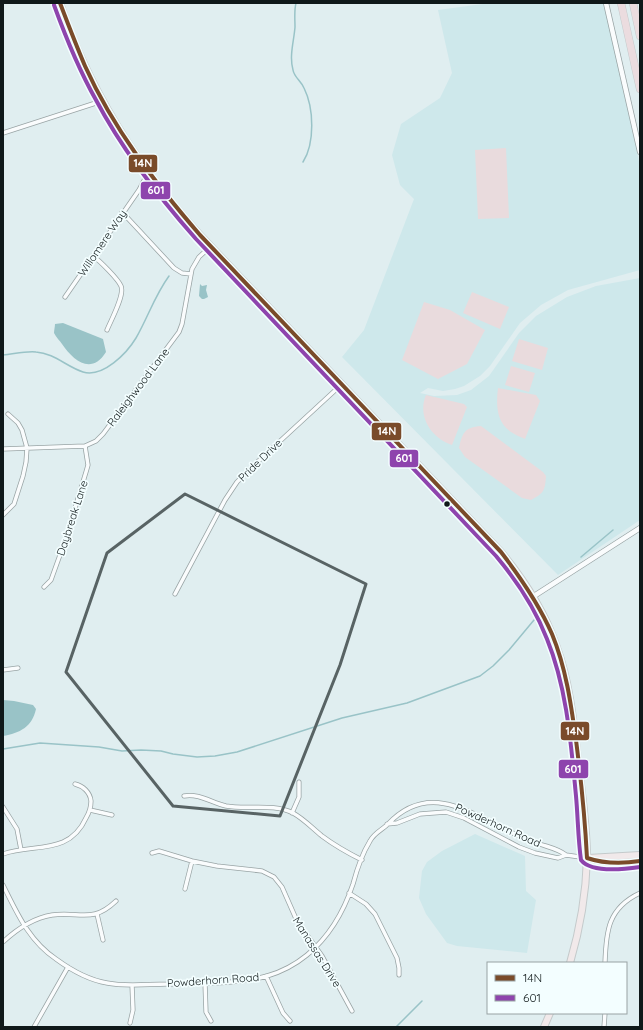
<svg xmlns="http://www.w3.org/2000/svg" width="643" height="1030" viewBox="0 0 643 1030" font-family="Quicksand,sans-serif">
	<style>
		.built { fill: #cee8eb }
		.green { fill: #e9dbdd }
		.water { fill: #99c3c7 }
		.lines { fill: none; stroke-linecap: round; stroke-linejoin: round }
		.stream { stroke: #99c3c7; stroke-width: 1.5 }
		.minor-casing { stroke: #99a4a5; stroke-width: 5 }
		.tertiary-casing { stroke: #99a4a5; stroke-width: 6 }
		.primary-casing { stroke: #c4cacb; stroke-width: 8 }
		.motorway-casing { stroke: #c4cacb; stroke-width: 8 }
		.minor { stroke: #fafcfd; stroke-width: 3.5 }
		.tertiary { stroke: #fafcfd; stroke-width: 4.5 }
		.primary { stroke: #f1e9ea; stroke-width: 6 }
		.motorway { stroke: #ebdcdf; stroke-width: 7 }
		.bus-1-casing { stroke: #f3feff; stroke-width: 7 }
		.bus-2-casing { stroke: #f3feff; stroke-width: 7 }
		.bus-1 { stroke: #7a4b2a; stroke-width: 4 }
		.bus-2 { stroke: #8e44ad; stroke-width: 4 }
		.marked { fill: none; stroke: #586364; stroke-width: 3; stroke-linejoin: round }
		.bus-dot { fill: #0f1819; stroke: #f3feff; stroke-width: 1.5 }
		.labels { text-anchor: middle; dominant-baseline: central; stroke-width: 3.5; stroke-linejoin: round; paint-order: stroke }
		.street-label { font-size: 11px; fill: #0f1819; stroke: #f3feff }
		.line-badge { stroke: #f3feff; stroke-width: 1.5 }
		.badge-label { font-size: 11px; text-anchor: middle; font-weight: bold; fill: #fff }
	</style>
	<rect width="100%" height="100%" fill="#e0eef0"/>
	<path class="built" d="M490,3H604L640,166V270L568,290L541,305L520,323L490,366L480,376L464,386L455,389L443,391L428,388L420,393L434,396L457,395L471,390L489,376L519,333L536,316L567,297L596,286L640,278V520L558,575L342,357L364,330L414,199L400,185L392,155L401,124L440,98L452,73L438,10Z
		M475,834L525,856L526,891L536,900L527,953L457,946L447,943L426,914L419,898L422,871L427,862L442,851Z"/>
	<path class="green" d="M506,148L509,218L478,219L475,150Z
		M472,292L509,307L500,329L463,313Z
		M424,302L450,310L485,330L467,364L438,379L402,360Z
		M519,339L548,348L542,370L512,361Z
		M511,366L535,373L529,392L505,385Z
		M498,388L536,395L540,401L525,439C521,437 515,435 511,432C496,422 496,404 498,388Z
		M426,395L464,404L467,407L452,445C431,438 417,416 426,395Z
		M481,426L543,472L546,476C545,491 544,493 531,500L522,498L465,457L459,448C462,434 464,427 481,426Z"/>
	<path class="water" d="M200,284L202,286L207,285L206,290L208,297L204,299H202L199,296Z
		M63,323L103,339L106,352C91,376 73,360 62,344C60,341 56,337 54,333C54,331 55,326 55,324Z
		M3,700L14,701L33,705L36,709C32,727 20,733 3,736Z"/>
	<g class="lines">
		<path class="stream" d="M296,3C294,11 295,19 295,27C294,41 289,56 293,70C294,77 301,81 304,88C314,108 315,143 303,162
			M3,355C14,354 25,351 36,352C54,353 67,367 83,372C103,378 127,353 136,338C148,317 155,295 169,276
			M581,557L613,530
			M3,749L40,743L99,747L122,751L141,750L161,751L173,754L197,757L215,756L237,752L342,718L407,703L480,676L493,666L509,650L534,620
			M396,1027L422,1001"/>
		<g class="minor-casing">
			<path id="minor" d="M3,133L102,101
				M140,190C146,185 151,186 158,187
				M122,212L174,268L182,273L191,274
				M93,256C100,261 118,279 121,286C125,295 111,320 107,330
				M65,297L139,190L148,173
				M3,449L85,446L96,441L103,434L179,332L182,324L192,269L199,257L211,246
				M3,515L14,504L23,476L26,462L27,448L22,430L18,423L8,414
				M44,587L51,580L65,541L86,472L88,465L85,446
				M175,594L225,500L237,482L253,466L342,384
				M3,670L18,668
				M184,796C199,793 212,803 226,806C247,810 273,803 293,813C304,819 312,828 322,836C334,845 348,853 362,860
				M3,807L17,829L21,850
				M90,810L112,815
				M292,813L299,797V782
				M387,824L397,823L420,814L446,812L464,818L519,847L535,853L558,858L566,855L587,858
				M152,853L159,851L192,861L217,866L262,871L274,877L282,887L297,921L322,956L352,1011
				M3,854C33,843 69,856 86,818C89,813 91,807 91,801C90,792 83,786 75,784
				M3,885C17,913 29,941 56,959C71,970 89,980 107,983C126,987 148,984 167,984C200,983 235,985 267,976C281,972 296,964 307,955C330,936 344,911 353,884C357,869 362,854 370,841C374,833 382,830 388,824C421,789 455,803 491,822C506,830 521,838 537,843C547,847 557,848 566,855
				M185,889L192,861
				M349,893L366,904L375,914L397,958L399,968V975
				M97,914L103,940
				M3,942C17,929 33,918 52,915C80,911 92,924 116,901
				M605,963C606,931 608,908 640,893
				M266,976L283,1013L290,1021
				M205,983L206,1012L211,1021
				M130,1023L133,1010L132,985
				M34,1027L68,967
				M604,1027L605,1013"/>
		</g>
		<g class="tertiary-casing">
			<path id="tertiary" d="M606,3L640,152
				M534,596L640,528"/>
		</g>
		<g class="primary-casing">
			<path id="primary" d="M60,3C89,91 138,167 200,235L501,552C525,581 544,610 556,645C569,680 573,716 577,752C581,788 587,823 587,858C586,894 580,929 570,963
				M587,858C606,865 619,864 640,861
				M588,858L640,855
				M544,1027L550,1013"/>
		</g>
		<g class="motorway-casing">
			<path id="motorway" d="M621,3L640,89
				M633,3L640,36"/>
		</g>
		<use href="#minor" class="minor"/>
		<use href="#tertiary" class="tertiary"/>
		<use href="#primary" class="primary"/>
		<use href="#motorway" class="motorway"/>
		<g class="bus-1-casing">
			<path id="bus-1" d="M60,3C68,24 76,45 85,66C113,128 155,183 200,235L501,552C521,578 539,604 552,634C566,668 571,704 576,740C581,779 585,819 587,858C605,864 621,864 640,861"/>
		</g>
		<g class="bus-2-casing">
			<path id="bus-2" d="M54,5C66,38 79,70 96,100C123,151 158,196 196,239L496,556C517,581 535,608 547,639C567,688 571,744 576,796C578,818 578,839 581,860C591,873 626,869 640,867"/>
		</g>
		<use href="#bus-1" class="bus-1"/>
		<use href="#bus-2" class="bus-2"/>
	</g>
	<path class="marked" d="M185,494L366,584L340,665L280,816L173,806L66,672L107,553Z"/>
	<circle class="bus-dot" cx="447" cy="504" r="3.5"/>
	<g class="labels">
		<g class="street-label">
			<text transform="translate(102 243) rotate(-56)">Willomere Way</text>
			<text transform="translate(138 387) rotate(-53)">Raleighwood Lane</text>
			<text transform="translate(260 460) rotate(-44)">Pride Drive</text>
			<text transform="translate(72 518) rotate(-72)">Daybreak Lane</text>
			<text transform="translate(498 825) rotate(24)">Powderhorn Road</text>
			<text transform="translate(317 952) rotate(58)">Manassas Drive</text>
			<text transform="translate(213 980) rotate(-4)">Powderhorn Road</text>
		</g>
	</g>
	<g class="line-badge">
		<rect x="128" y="154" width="30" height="19" rx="4" fill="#7a4b2a"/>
		<rect x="140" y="181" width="31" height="19" rx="4" fill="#8e44ad"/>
		<rect x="371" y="422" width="31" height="19" rx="4" fill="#7a4b2a"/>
		<rect x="389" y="449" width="30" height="19" rx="4" fill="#8e44ad"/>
		<rect x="560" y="721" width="30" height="20" rx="4" fill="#7a4b2a"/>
		<rect x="558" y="759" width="31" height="20" rx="4" fill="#8e44ad"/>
	</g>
	<g class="badge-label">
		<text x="143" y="167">14N</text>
		<text x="156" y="194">601</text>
		<text x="387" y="435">14N</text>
		<text x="404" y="462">601</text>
		<text x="575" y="735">14N</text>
		<text x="573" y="773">601</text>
	</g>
	<rect width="643" height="1030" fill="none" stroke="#0f1819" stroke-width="8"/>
	<rect x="487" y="962" width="140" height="52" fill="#f3feff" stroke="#98a2a3"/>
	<rect x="495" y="975" width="20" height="6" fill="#7a4b2a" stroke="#98a2a3"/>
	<text x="523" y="982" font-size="12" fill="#0f1819">14N</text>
	<rect x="495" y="995" width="20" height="6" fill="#8e44ad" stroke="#98a2a3"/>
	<text x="523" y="1002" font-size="12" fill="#0f1819">601</text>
</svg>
